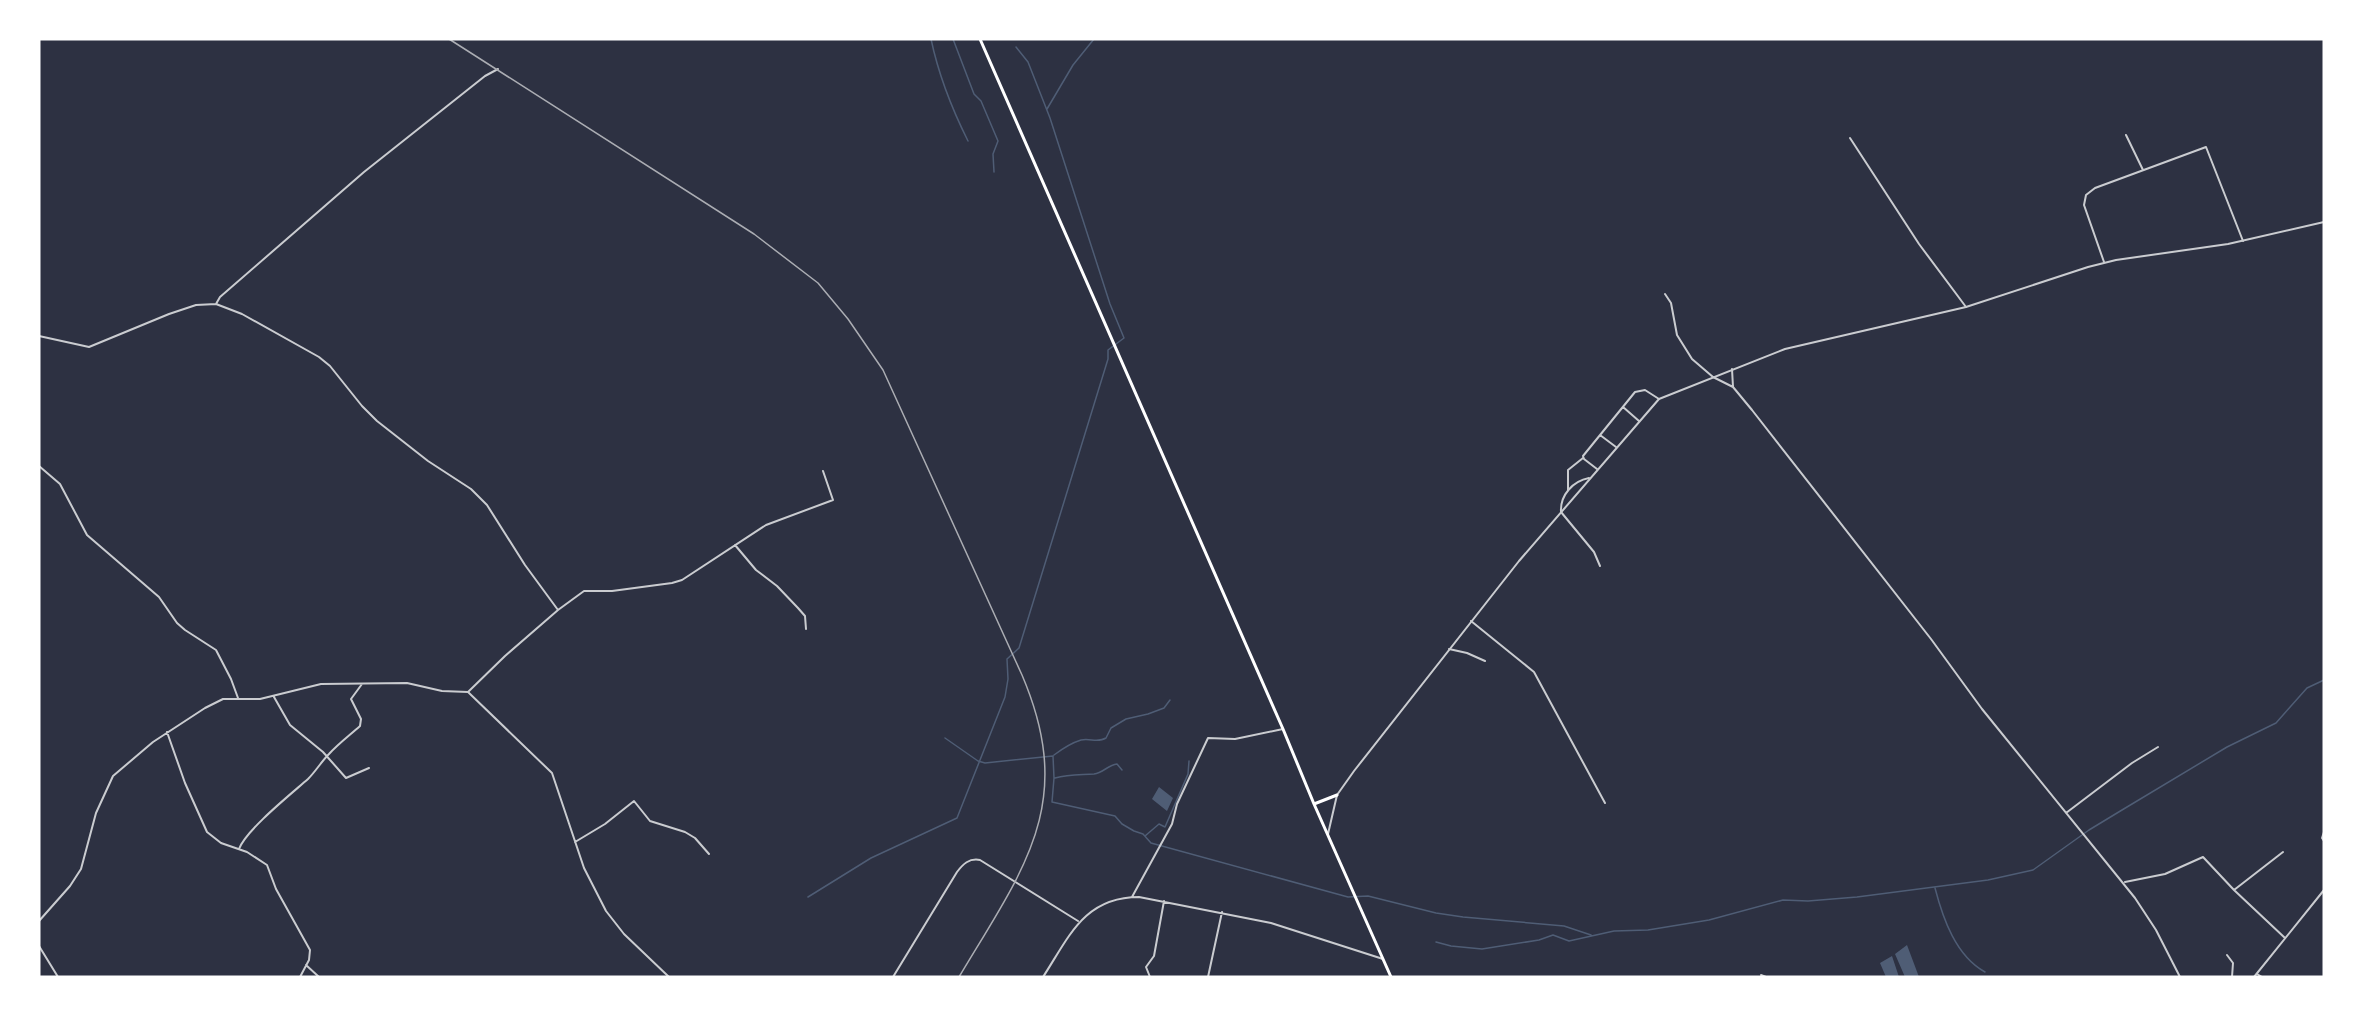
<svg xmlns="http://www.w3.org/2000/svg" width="2363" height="1016" viewBox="0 0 2363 1016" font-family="'Space Grotesk',sans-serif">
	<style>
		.water { fill: #4f5d75 }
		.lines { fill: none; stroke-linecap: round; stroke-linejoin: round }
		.stream { stroke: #4f5d75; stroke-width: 1.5 }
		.minor { stroke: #caccd0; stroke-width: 2 }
		.tertiary { stroke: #caccd0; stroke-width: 2 }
		.secondary { stroke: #fff; stroke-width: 3 }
		.rail { stroke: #abadb3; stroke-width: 1.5 }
	</style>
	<rect width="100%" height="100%" fill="#2d3142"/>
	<path class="water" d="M1159,787L1173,798L1167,811L1152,799Z
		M1907,945L1919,977H1905L1895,954Z
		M1892,956L1899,977H1886L1880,963Z"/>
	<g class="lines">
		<path class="stream" d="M931,39C939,77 951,107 968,141
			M953,39L974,94L981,101L998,141L993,154L994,172
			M1047,109L1073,65L1094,39
			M945,738L978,761L985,763L1053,756L1054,778L1052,802L1115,816L1122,824L1134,831L1143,834L1151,843L1348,897L1368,896L1436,913L1463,917L1564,926L1591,935
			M1054,755C1062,749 1071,743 1081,740C1090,738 1098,743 1106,738L1111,728L1126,719L1148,714L1164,708L1170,700
			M1055,778C1069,774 1081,775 1094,774C1103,773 1108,765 1117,764L1122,770
			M1145,836L1159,824L1165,827L1188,774L1189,761
			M1935,888C1943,919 1956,956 1985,972
			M808,897L871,858L957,818L1005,697L1008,679L1007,659L1019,648L1108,359V350L1124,338L1110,304L1050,118L1028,62L1016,47
			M1436,942L1451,946L1482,949L1539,940L1553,935L1569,941L1614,931L1648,930L1709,920L1783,900L1808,901L1857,897L1988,880L2033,870L2089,830L2122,810L2227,747L2276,723L2307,688L2324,680"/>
		<path class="minor" d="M2126,135L2143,170
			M1850,138L1919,244L1966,307
			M2104,262L2084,205L2086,195L2095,188L2206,147L2243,241
			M1665,294L1671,303L1677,335L1692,359L1713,377L1733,387L1752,410L1931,639L1982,709L2135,898L2156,930L2180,977
			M216,304L220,297L364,172L485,76L498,69
			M39,336L89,347L169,314L196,305L216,304L242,314L319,357L330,366L362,406L377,421L428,461L471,489L487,505L525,565L558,610L584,591H612L672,583L682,580L766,525L833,500L823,471
			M1732,369L1733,387
			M1623,407L1639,421
			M1600,435L1616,447
			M39,466L60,484L87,535L159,597L177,623L185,630L216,650L231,679L238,698
			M1597,469L1584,459L1583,456L1635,392L1645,390L1659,399
			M1589,478C1573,481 1560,495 1561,512L1594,552L1600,566
			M1568,490V470L1583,458
			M735,545L756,570L777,586L798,608L805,616L806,629
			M1471,621L1534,672L1605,803
			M1449,649L1467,653L1485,661
			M468,692L505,656L558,610
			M274,697L290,725L323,752L346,778L369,768
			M167,732L185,783L207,832L221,843L247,852L267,865L276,889L310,950L309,960L300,977
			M2066,813L2132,763L2158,747
			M2324,832L2322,838L2324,841
			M575,842L605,824L634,801L650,821L685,832L695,838L709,854
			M239,849C246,830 291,794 308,779C316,771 321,762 329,754C338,744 350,735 360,726L361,719L351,699L362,684
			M2125,882L2165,874L2203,857L2234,890L2285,938
			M2234,890L2283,852
			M1132,897L1172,824L1177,804L1208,738L1235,739L1283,729
			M39,921L70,886L81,869L96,813L113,776L153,742L205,708L223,699H260L321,684L407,683L442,691L468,692L552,773L584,868L606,911L624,934L669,977
			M39,946L58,977
			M2227,955L2233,963L2232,977
			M306,965L319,977
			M2257,974L2262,977
			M1761,975L1766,977
			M893,977L957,872C963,864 969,858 980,860L1078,921
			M1043,977C1069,937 1084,897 1139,897L1271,923L1383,959
			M1150,977L1146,967L1154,956L1164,901
			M1208,977L1222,912
			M1209,977H1221"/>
		<path class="tertiary" d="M1328,834L1337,795L1354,771L1519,561L1659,399L1785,349L1966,307L2088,267L2116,260L2228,244L2324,222
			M2254,977L2324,890"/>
		<path class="secondary" d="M980,39L1283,729L1314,804L1391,977
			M1314,804L1337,795"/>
		<path class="rail" d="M449,39L754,234L818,283L848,319L883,370L1022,675C1077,804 1024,868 959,977"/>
	</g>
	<rect width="2363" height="1016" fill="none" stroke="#ffffff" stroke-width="81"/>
</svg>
